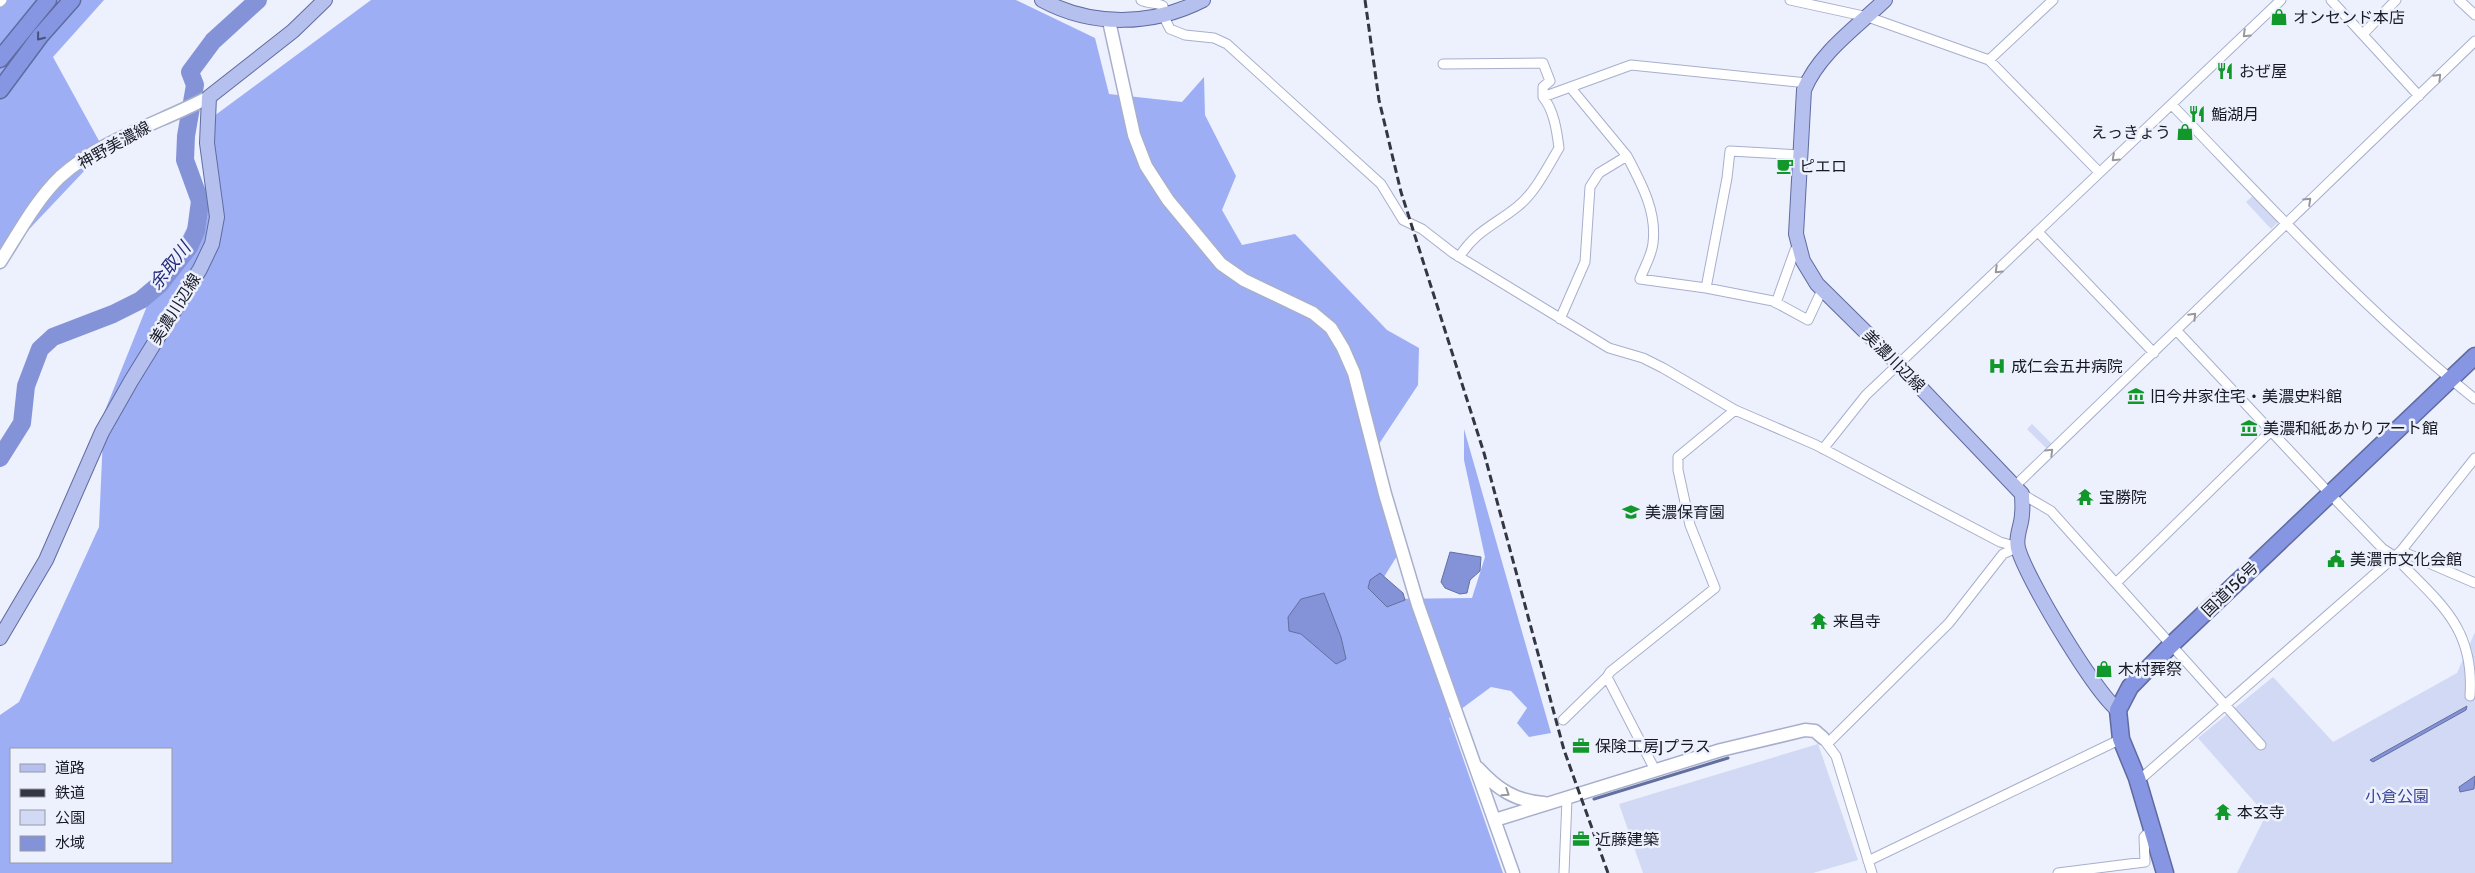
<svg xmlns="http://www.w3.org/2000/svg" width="2475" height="873" viewBox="0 0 2475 873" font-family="Cabin,'Noto Sans JP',sans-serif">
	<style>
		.green { fill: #d2d9f4 }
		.forest { fill: #9eaef4; fill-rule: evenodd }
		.water { fill: #8493d7; stroke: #636fa1 }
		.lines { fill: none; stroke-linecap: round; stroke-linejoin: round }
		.stream { stroke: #636fa1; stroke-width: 3 }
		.river { stroke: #8493d7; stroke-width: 18 }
		.street-casing { stroke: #a8afcc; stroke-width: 11 }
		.secondary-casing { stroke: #a8afcc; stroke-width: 15 }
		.primary-casing { stroke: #5f6ba0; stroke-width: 16 }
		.highway-casing { stroke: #5f6ba0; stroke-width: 19 }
		.street { stroke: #fff; stroke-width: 9 }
		.secondary { stroke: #fff; stroke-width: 12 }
		.primary { stroke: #b6c0ee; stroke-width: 14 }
		.highway { stroke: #8696e2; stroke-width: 16 }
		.rail { stroke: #343742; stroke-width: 3; stroke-dasharray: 8 4; stroke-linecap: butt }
		.oneway { stroke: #97989c }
		.oneway2 { stroke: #495279 }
		.labels { text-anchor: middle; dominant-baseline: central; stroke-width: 5; stroke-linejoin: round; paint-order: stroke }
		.poi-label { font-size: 16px; fill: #171a24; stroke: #edf0fd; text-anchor: start }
		.street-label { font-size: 16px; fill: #171a24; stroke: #edf0fd }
		.park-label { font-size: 16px; fill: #3a4495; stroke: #edf0fd }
		.water-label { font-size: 18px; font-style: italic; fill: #262c7b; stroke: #edf0fd }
	</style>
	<rect width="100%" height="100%" fill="#edf0fd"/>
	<path class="green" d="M2254,195L2279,221L2271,229L2246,202Z
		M2032,424L2053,445L2048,450L2027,429Z
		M2475,632V873H2237L2266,815L2198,738L2273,677L2333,742L2457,673Z
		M1818,744L1858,860L1813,873H1643L1619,804Z"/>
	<path class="forest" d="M0,0H104L53,57L104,150L0,260Z
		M371,0H1016L1095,38L1109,94L1182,102L1204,77L1205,115L1236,176L1222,210L1242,245L1295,234L1387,330L1419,348L1418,385L1369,459L1397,556L1379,585L1388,599L1472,598L1485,557L1464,460V429L1551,733L1529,737L1517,723L1527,708L1511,691L1491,687L1449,718L1503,873H0V715L19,702L99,527L104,413L147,306L204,195L210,119ZM11,749H171V862H11Z"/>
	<path class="water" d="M1450,552L1481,557L1480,571L1470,580L1467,593L1460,594L1445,588L1441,582Z
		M1380,573L1403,593L1405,600L1387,607L1368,588L1370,580Z
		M1324,593L1341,637L1346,659L1336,664L1301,634L1289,631L1288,617L1301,599Z
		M2467,706L2466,710L2373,762L2370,760Z
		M2475,776L2474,789L2460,792L2459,787Z"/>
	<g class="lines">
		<path class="stream" d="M1594,799L1728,758"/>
		<path class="river" d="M0,458L22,423L26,386L40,349L53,337L113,314L141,300L160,284L189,247L196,231L200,201L185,160L186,136L195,85L190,72L213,41L258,0"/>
		<g class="street-casing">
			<path id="street" d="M1141,0C1148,4 1156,2 1163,6L1165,19L1170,29L1185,35L1214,38L1227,44L1381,184L1403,220L1422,229L1453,253L1609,348L1643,358L1663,368L1735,410L1816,445L2000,542L2018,547
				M1790,0L1868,17L1989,60L2099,172
				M2331,0L2419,96
				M2459,0L2475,15
				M0,2L2,0
				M2363,34L2396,0
				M1989,60L2053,0
				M1443,64L1543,63L1550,81L1543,87V97L1631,65L1807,83
				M2172,105C2270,206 2365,311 2475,399
				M1627,156C1641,183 1657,211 1653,243C1652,255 1644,268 1640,279L1706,288L1773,301L1808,320L1822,290
				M2038,232L2154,353
				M1459,257C1477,230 1493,226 1517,207C1535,193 1547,168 1559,148C1557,132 1554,110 1543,97
				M1706,288L1727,178L1730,151L1801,155
				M1776,303L1795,250L1799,248
				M1560,319L1585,262L1590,187L1599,173L1627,156L1570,87
				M2177,331L2330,494L2383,549L2394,556C2438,602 2475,626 2470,696
				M1823,449L1866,395L2281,0
				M2015,486L2475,41
				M2022,494L2051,511L2261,745
				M2401,551L2475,583
				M2116,583L2272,430
				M1563,720L1607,677
				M1824,740L1836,756L1872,873
				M1827,744L1949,623L2003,554L2018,547
				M1655,770L1607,677L1610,672L1715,588L1690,525L1678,470V457L1735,410
				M2137,778L2144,776L2401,551L2475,458
				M1868,861L2121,739
				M1564,873L1567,799
				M2058,873L2145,862L2144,837L2152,829"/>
		</g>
		<g class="secondary-casing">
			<path id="secondary" d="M1109,21L1134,135L1146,166L1168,200L1221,264L1244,280L1313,313L1331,328L1343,348L1354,373L1385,494L1418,605L1513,873
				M0,262C18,234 36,200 60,177C102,139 160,123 209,97
				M1478,768C1497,789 1515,801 1544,803
				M1495,820L1721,750L1805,730L1815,731L1823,738"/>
		</g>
		<g class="primary-casing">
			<path id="primary" d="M1042,0C1092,27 1152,26 1203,0
				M1885,0C1857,27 1819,53 1804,90L1796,234L1803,261L1817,284L1899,365L2022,494C2022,501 2023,507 2022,514C2022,525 2015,536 2018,548C2025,576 2095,693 2118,710
				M0,638L46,560L102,432L131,381L200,269L212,244L217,217L207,143L209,97L293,31L325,0"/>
		</g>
		<g class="highway-casing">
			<path id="highway" d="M0,59L48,0
				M0,90L40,36L72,0
				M2165,873L2137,778L2121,739L2118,710L2130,687L2170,646L2475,356"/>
		</g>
		<use href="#street" class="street"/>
		<use href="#secondary" class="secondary"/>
		<use href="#primary" class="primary"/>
		<use href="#highway" class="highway"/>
		<path class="rail" d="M1365,0L1379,100L1401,192L1484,453L1564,750L1608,873"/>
	</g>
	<defs><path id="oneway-chevron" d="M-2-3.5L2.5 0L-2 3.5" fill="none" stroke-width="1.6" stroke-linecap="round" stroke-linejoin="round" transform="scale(1.25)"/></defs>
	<g class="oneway">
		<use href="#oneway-chevron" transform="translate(2246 34) rotate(136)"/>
		<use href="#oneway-chevron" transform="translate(2438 77) rotate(-45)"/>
		<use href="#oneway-chevron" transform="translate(2115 158) rotate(137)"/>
		<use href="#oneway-chevron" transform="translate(2308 201) rotate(-43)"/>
		<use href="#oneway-chevron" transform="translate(1998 270) rotate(136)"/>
		<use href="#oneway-chevron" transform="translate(2193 316) rotate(-45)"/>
		<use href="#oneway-chevron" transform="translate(2050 452) rotate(-44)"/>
		<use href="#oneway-chevron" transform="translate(1506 793) rotate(33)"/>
	</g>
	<use class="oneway2" href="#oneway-chevron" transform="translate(40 37) rotate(129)"/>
	<defs>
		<g id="shop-bare" transform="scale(1.35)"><path d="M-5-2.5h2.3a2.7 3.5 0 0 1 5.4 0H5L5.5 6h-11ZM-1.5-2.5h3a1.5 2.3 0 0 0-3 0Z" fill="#12972b" stroke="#edf0fd" stroke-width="2.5" paint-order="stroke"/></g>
		<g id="restaurant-bare" transform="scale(1.35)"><path d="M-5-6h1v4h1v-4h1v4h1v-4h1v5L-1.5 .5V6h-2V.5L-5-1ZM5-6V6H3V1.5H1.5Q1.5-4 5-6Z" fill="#12972b" stroke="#edf0fd" stroke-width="2.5" paint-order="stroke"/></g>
		<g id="cafe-bare" transform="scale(1.35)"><path d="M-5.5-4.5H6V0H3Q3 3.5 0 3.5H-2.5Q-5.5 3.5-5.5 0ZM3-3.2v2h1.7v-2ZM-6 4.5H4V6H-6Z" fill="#12972b" stroke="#edf0fd" stroke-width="2.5" paint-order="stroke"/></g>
		<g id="hospital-bare" transform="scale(1.35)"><path d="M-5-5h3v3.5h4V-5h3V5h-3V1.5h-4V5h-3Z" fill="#12972b" stroke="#edf0fd" stroke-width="2.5" paint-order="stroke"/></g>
		<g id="museum-bare" transform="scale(1.35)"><path d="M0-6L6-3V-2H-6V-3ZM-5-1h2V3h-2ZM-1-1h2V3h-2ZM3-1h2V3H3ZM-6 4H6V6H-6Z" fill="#12972b" stroke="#edf0fd" stroke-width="2.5" paint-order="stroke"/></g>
		<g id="temple-bare" transform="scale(1.35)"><path d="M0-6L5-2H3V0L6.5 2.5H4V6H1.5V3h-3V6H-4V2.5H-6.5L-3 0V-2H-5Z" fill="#12972b" stroke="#edf0fd" stroke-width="2.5" paint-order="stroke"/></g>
		<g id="school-bare" transform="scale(1.35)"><path d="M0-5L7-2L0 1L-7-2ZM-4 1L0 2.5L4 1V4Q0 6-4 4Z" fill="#12972b" stroke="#edf0fd" stroke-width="2.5" paint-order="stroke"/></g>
		<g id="civic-bare" transform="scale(1.35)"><path d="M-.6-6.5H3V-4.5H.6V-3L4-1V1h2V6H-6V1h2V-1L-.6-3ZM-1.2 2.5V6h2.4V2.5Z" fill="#12972b" stroke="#edf0fd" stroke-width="2.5" paint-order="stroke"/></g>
		<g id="office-bare" transform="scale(1.35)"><path d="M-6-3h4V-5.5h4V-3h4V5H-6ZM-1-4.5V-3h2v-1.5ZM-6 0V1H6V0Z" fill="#12972b" stroke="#edf0fd" stroke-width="2.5" paint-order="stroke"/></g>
	</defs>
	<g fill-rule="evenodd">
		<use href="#shop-bare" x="2279" y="17"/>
		<use href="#restaurant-bare" x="2225" y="71"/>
		<use href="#restaurant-bare" x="2197" y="114"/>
		<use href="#shop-bare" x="2185" y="132"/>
		<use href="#cafe-bare" x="1785" y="166"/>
		<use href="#hospital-bare" x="1997" y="366"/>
		<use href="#museum-bare" x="2136" y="396"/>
		<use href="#museum-bare" x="2249" y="428"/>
		<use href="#temple-bare" x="2085" y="497"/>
		<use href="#school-bare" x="1631" y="512"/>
		<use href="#civic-bare" x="2336" y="559"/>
		<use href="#temple-bare" x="1819" y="621"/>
		<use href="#shop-bare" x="2104" y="669"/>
		<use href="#office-bare" x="1581" y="746"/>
		<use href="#temple-bare" x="2223" y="812"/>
		<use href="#office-bare" x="1581" y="839"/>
	</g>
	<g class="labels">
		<g class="poi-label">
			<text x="2293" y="17">オンセンド本店</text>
			<text x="2239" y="71">おぜ屋</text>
			<text x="2211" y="114">鮨湖月</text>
			<text x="2171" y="132" text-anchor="end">えっきょう</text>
			<text x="1799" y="166">ピエロ</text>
			<text x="2011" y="366">成仁会五井病院</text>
			<text x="2150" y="396">旧今井家住宅・美濃史料館</text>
			<text x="2263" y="428">美濃和紙あかりアート館</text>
			<text x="2099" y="497">宝勝院</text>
			<text x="1645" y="512">美濃保育園</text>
			<text x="2350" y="559">美濃市文化会館</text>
			<text x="1833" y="621">来昌寺</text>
			<text x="2118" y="669">木村葬祭</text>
			<text x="1595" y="746">保険工房Jプラス</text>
			<text x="2237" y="812">本玄寺</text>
			<text x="1595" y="839">近藤建築</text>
		</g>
		<g class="street-label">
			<text transform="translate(114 145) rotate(-29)">神野美濃線</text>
			<text transform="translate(175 309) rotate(-58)">美濃川辺線</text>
			<text transform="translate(1894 361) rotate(45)">美濃川辺線</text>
			<text transform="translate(2230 589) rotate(-44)">国道156号</text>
		</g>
		<g class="park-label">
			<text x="2397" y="796">小倉公園</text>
		</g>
		<g class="water-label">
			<text transform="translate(170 266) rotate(-52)">余取川</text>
		</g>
	</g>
	<rect x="10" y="748" width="162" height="115" fill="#edf0fd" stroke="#979aa6"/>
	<rect x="20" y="764" width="25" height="8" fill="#b6c0ee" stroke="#979aa6"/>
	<text x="55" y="773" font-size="15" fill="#171a24">道路</text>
	<rect x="20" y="789" width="25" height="8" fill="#343742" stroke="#979aa6"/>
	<text x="55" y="798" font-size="15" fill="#171a24">鉄道</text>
	<rect x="20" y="810" width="25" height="15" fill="#d2d9f4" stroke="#979aa6"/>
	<text x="55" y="823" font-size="15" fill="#171a24">公園</text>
	<rect x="20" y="836" width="25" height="15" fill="#8493d7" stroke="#979aa6"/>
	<text x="55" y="848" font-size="15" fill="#171a24">水域</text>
</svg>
